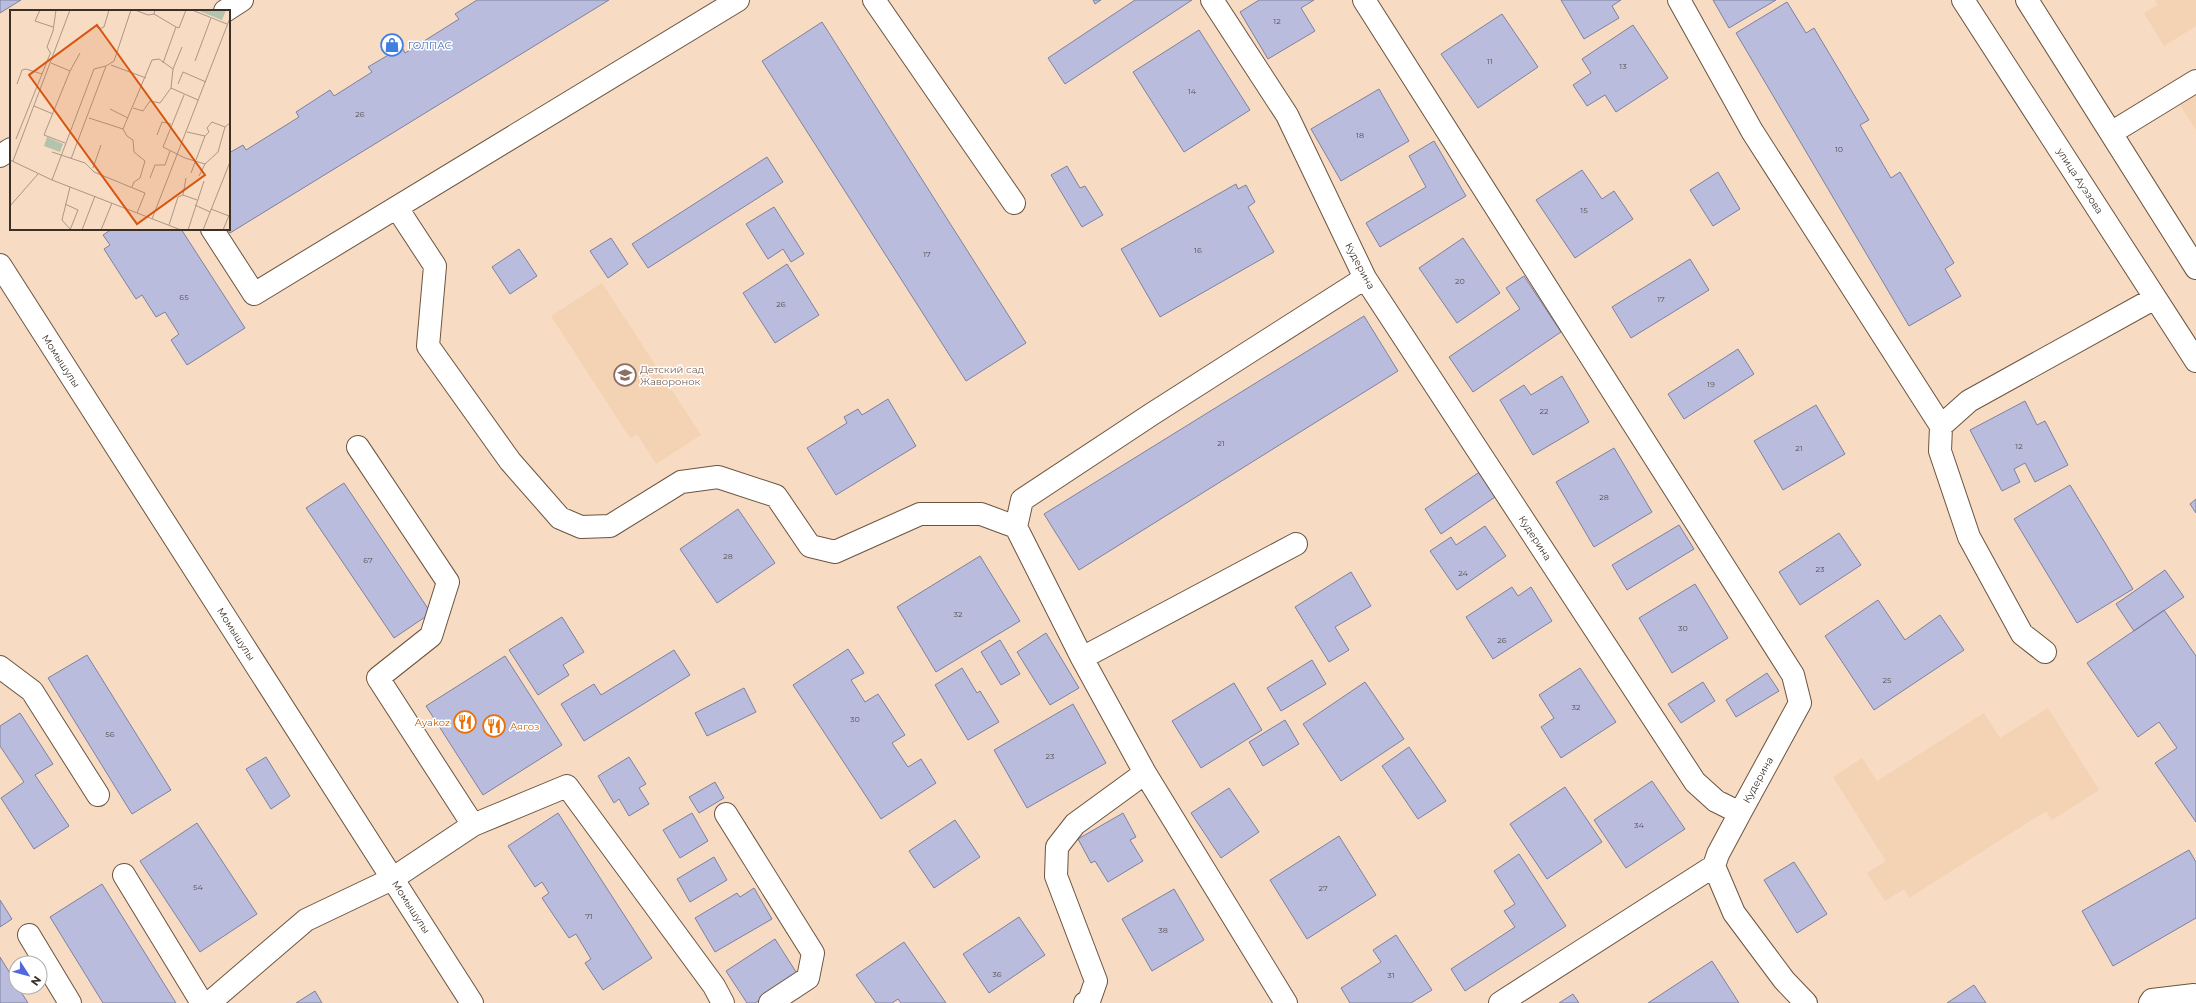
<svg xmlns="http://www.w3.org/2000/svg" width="2196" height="1003" viewBox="0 0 2196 1003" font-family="Montserrat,sans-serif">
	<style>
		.built { fill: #f4d2b4 }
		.building { fill: #b9bcdc; stroke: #7f819f }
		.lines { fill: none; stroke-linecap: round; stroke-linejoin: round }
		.minor-casing { stroke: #6c543f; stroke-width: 24 }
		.major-casing { stroke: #6c543f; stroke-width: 24 }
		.minor { stroke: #fff; stroke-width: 22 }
		.major { stroke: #fff; stroke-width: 22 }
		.labels { text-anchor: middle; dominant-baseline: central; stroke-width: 3; stroke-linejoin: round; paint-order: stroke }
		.number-label { font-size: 8px; fill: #5a5354 }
		.shop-label { font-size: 10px; fill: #366cbe; stroke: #fff; text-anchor: start }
		.street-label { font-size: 10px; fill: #3b3027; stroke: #fff }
		.education-label { font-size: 10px; fill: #785e54; stroke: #fff; text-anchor: start }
		.food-label { font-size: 10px; fill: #c56008; stroke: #fff; text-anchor: end }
		.inset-road { fill: none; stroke: #ac9785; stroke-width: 1 }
		.view { fill: #d7550f; fill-opacity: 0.15; stroke: #d7550f; stroke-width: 2 }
		.inset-edge { fill: none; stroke: #3b3027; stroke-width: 2 }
	</style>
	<rect width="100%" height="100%" fill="#f7dbc3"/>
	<path class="built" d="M2155,0H2196V26L2164,46L2144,13L2158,5Z
		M2196,90V130L2178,102Z
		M602,283L701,435L656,464L637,434L630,438L551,316Z
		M2048,708L2099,790L2052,820L2046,811L1909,898L1904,889L1885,901L1867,873L1886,861L1833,777L1862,758L1877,781L1984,713L2000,738Z"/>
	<path class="building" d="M0,0H21L0,13Z
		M477,0H609L230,233L227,229H229V153L243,145L246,150L299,117L296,112L330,90L334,96L372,72L368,67L402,47L405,53L459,19L455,14Z
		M1093,0H1101L1095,4Z
		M1135,0H1192L1065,84L1048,58Z
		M1259,0H1314L1301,8L1315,31L1268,59L1240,12Z
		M1561,0H1621L1612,6L1619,18L1584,39Z
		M1713,0H1776L1729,28Z
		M1787,2L1806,33L1814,28L1869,120L1860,125L1891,178L1900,172L1954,263L1945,269L1961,296L1909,326L1736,33Z
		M1502,14L1538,67L1478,108L1441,54Z
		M822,22L1026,343L966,381L762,61Z
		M1633,25L1668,78L1616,112L1605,95L1587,106L1573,85L1591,73L1582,59Z
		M1199,30L1250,110L1184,152L1133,72Z
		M1379,89L1409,141L1341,181L1311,129Z
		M1434,141L1466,196L1380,247L1366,223L1426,187L1409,156Z
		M767,157L783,182L648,268L632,244Z
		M1067,166L1080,188L1085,186L1103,215L1082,227L1051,175Z
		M1582,170L1602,199L1614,191L1633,219L1575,258L1536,200Z
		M1718,172L1740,209L1713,226L1690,190Z
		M1236,184L1238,189L1246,185L1255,202L1248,207L1274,252L1160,317L1121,249Z
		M774,207L804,254L791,262L783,249L768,259L746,224Z
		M112,229H181L245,328L187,365L171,340L179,334L165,312L156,317L142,295L136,299L104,249L110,245L103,235Z
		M611,238L628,264L608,278L590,251Z
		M1463,238L1500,293L1457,323L1419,268Z
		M519,249L537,276L510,294L492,267Z
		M1690,259L1709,290L1631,338L1612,307Z
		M787,264L819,315L775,343L743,293Z
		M1524,276L1561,332L1473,392L1449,357L1520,309L1506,288Z
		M1364,316L1398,371L1079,570L1044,514Z
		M1738,349L1754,374L1684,419L1668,394Z
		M1562,376L1589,422L1533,455L1500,400L1524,385L1531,395Z
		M888,399L916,446L836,495L807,448L847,423L844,417L858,409L862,415Z
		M2025,401L2037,425L2045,421L2068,465L2035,482L2025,463L2014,469L2020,482L2002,491L1970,430Z
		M1816,405L1845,454L1783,490L1754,441Z
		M1614,448L1652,512L1594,547L1556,482Z
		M1481,471L1498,495L1441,534L1425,509Z
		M344,483L431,613L394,638L306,508Z
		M2070,485L2133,589L2077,623L2014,519Z
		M2196,499V513L2190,504Z
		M738,509L775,563L717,603L680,549Z
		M1679,525L1694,549L1627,590L1612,565Z
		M1485,526L1506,556L1457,590L1430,551L1451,537L1456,545Z
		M1839,533L1861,565L1800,605L1779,572Z
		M980,556L1020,621L936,672L897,607Z
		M2165,570L2184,597L2134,631L2116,604Z
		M1351,572L1371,606L1335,627L1349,650L1329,662L1295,607Z
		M1695,584L1728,638L1672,673L1639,618Z
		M1512,587L1518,596L1531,587L1552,621L1493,659L1466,617Z
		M1878,600L1905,640L1940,615L1964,650L1874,710L1825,636Z
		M2164,610L2196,656V822L2155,763L2177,748L2159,722L2138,737L2087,663Z
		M562,617L584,652L563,665L569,675L538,695L509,650Z
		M1046,633L1079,688L1050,705L1017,652Z
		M1000,640L1020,674L1001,685L981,652Z
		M848,649L864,673L851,680L865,702L878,694L905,735L892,743L908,767L921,759L936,783L881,819L793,685Z
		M674,650L690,675L584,741L561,704L594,684L601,695Z
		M87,655L171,790L132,814L48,678Z
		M505,656L562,745L483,795L426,706Z
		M1312,660L1326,684L1281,711L1267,688Z
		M962,668L977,693L980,691L999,722L968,740L935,685Z
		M1580,668L1616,722L1561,758L1541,727L1554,718L1539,695Z
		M1767,673L1779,691L1736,717L1726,700Z
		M1365,682L1404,739L1341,781L1303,724Z
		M1703,682L1715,701L1681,723L1668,704Z
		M1234,683L1262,730L1201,768L1172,721Z
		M744,688L756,712L707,736L695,713Z
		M1073,704L1106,763L1027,808L994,750Z
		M20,713L53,764L35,775L69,826L34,849L1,798L24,782L0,746V726Z
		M1285,720L1299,744L1263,766L1249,742Z
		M1409,747L1446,801L1418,819L1382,766Z
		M266,757L290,796L271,809L246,769Z
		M629,757L646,784L639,788L649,804L629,816L619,799L614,803L598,776Z
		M1652,781L1685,829L1626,868L1594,820Z
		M715,782L724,798L699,813L689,797Z
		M1565,787L1602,842L1547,879L1510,824Z
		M1229,788L1259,832L1221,858L1191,813Z
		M558,813L652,958L603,990L585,963L591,959L576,934L569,938L542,898L549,893L542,882L535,887L508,846Z
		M692,813L708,841L680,858L663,830Z
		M1123,813L1136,837L1130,840L1143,861L1108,882L1095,861L1091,863L1078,839Z
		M955,820L980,857L934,888L909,851Z
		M197,823L257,914L200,952L140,861Z
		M1339,836L1376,895L1307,939L1270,880Z
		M2189,850L2196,862V918L2113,966L2082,911Z
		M1519,854L1566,926L1465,991L1451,969L1515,927L1504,911L1515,904L1494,871Z
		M714,857L727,880L690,902L677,879Z
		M1794,862L1827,914L1797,933L1764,880Z
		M102,884L176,1003H103L50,917Z
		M754,888L772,919L715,952L695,918L737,893L740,897Z
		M1174,889L1204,940L1152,971L1122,919Z
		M0,900L12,919L0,927Z
		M1019,917L1045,955L989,993L963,954Z
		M1396,935L1432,990L1411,1003H1350L1341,988L1381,962L1373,950Z
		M775,939L798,975L755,1003H747L726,971Z
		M904,942L946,1003H901L898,999L892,1003H876L856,975Z
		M0,957L16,983V987H18L28,1003H0Z
		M1712,961L1739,1003H1648Z
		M1974,985L1986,1003H1947Z
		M315,991L322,1003H296Z
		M1573,994L1579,1003H1559Z"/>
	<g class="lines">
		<g class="minor-casing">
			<path id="minor" d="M874,0L1014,203
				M1212,0L1287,115L1365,278L1695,782L1716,801L1740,813L1800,703L1793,675L1364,0
				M1679,0L1752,131L1941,426
				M1963,0L2196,361
				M2027,0L2196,268
				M2111,133L2196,81
				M397,208L435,266L428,346L510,461L560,518L581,527L610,526L681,482L718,477L776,496L810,546L835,552L920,514H981L1016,527L1082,658L1145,773L1286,1003
				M212,229L254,294L738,0
				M358,447L448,582L431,636L378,678L473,825
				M1016,527L1022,500L1152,414L1365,278
				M2045,652L2022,634L1969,537L1940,451L1941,426L1969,401L2155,298
				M1082,658L1296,544
				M0,667L32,691L98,795
				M1740,813L1718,854L1714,866L1734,913L1784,980L1806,1003
				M726,814L813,953L808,978L770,1003
				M124,875L202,1003
				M29,935L70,1003
				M209,1003L306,920L392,879L473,825L567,786L714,986L723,1003
				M1085,1003L1089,1001L1096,981L1056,876L1057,847L1075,824L1145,773
				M1500,1003L1714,866
				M2150,1003L2152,1000L2194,995"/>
		</g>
		<g class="major-casing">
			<path id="major" d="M225,11L242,0
				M0,156L11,149
				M0,265L472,1003"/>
		</g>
		<use href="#minor" class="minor"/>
		<use href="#major" class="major"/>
	</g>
	<defs>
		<g id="shop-ring" transform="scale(1.15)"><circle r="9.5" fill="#fff" stroke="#3f7fe0" stroke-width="1.5"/><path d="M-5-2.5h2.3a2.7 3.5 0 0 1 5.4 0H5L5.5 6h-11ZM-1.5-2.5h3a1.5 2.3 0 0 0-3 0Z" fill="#3f7fe0"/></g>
		<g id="school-ring" transform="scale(1.15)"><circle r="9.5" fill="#fff" stroke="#8d6e63" stroke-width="1.5"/><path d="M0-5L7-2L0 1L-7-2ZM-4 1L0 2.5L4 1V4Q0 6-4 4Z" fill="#8d6e63"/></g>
		<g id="restaurant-ring" transform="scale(1.15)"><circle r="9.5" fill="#fff" stroke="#e8710a" stroke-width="1.5"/><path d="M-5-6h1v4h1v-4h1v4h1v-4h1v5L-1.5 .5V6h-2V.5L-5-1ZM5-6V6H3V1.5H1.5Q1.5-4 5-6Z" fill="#e8710a"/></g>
	</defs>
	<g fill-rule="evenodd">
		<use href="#shop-ring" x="392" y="45"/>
		<use href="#school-ring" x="625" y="375"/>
		<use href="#restaurant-ring" x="465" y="722"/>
		<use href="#restaurant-ring" x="494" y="726"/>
	</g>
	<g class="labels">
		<g class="number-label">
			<text x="1277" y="21">12</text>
			<text x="1490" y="61">11</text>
			<text x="1623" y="66">13</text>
			<text x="1192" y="91">14</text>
			<text x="360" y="114">26</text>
			<text x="1360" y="135">18</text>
			<text x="1839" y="149">10</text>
			<text x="1584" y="210">15</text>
			<text x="1198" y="250">16</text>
			<text x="927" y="254">17</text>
			<text x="1460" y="281">20</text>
			<text x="184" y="297">65</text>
			<text x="1661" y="299">17</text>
			<text x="781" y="304">26</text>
			<text x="1711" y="384">19</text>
			<text x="1544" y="411">22</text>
			<text x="1221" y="443">21</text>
			<text x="2019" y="446">12</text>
			<text x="1799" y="448">21</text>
			<text x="1604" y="497">28</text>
			<text x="728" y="556">28</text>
			<text x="368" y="560">67</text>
			<text x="1820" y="569">23</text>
			<text x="1463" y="573">24</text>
			<text x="958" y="614">32</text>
			<text x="1683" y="628">30</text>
			<text x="1502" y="640">26</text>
			<text x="1887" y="680">25</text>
			<text x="1576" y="707">32</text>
			<text x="855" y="719">30</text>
			<text x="110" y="734">56</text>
			<text x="1050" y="756">23</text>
			<text x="1639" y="825">34</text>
			<text x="198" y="887">54</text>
			<text x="1323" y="888">27</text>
			<text x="589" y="916">71</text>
			<text x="1163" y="930">38</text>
			<text x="997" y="974">36</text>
			<text x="1391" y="975">31</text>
		</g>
		<g class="shop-label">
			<text x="408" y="45">ГОЛПАС</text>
		</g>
		<g class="street-label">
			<text transform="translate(2080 181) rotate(57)">улица Ауэзова</text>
			<text transform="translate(1360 266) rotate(62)">Кудерина</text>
			<text transform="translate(61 361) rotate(57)">Момышулы</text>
			<text transform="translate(1535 538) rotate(57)">Кудерина</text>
			<text transform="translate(236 634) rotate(57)">Момышулы</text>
			<text transform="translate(1758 780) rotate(-61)">Кудерина</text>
			<text transform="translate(411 907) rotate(57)">Момышулы</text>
		</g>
		<g class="education-label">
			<text x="640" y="369">Детский сад<tspan x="640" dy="12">Жаворонок</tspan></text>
		</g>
		<g class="food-label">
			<text x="450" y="722">Ayakoz</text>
			<text x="510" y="726" text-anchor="start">Аягоз</text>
		</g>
	</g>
	<g transform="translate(10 10)">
		<rect width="220" height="220" fill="#f7dbc3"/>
		<path d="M187,0H216L212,10ZM37,127L53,134L50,142L34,136Z" fill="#b3c4ac"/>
		<path class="inset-road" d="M30,0L25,11L43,17M125,0L138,5L144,4L145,0M182,0L217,14M144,4L166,17M86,16L89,19L94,17L99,0M41,44L37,37L43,21L46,0M185,51L201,8M41,53L60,61L70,43M153,53L166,17L169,18L176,0M101,55L136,68M96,56L104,51L121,0M163,59L172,37M7,74L12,60L16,59L32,64M168,74L173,62L196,72M174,85L153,137L175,148L195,154M24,96L43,104M123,98L133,101L140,91L150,93L161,78M100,99L118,108M79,108L113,119M177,122L195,126L199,122L197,118L202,112L215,117L220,113M147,125L152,112L161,114M6,129L40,44M55,133L34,125L60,61M42,142L75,153L84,162L135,183L127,203M0,150L42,170L171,220M3,151L60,0M83,158L91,135M181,163L195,126M189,166L195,154L208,142L215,117M140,168L145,155H155L160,141M42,170L84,59L96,56L61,149M122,177L124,172L130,168L135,151L124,142L123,130L117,126L113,119L142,50L149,49L163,59L161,78L188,90M173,185L176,168M55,194L68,200L60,220M185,195L200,202M0,196L28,164M201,199L219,206M142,209L220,8M159,215L168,187L173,185L187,190M60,219L52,210L60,177M72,220L85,186M91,220L102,193M178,220L194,171M193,220L220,152M213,220L220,203"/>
		<path class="view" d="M87,15L195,165L127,214L19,65Z"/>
		<rect width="220" height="220" class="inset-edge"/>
	</g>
	<g transform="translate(28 975) rotate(126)"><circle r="19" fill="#ffffff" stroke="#b1aca9"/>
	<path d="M0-3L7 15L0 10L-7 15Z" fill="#5269de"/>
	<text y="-6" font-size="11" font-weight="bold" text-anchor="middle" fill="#3b3027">N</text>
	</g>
</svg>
